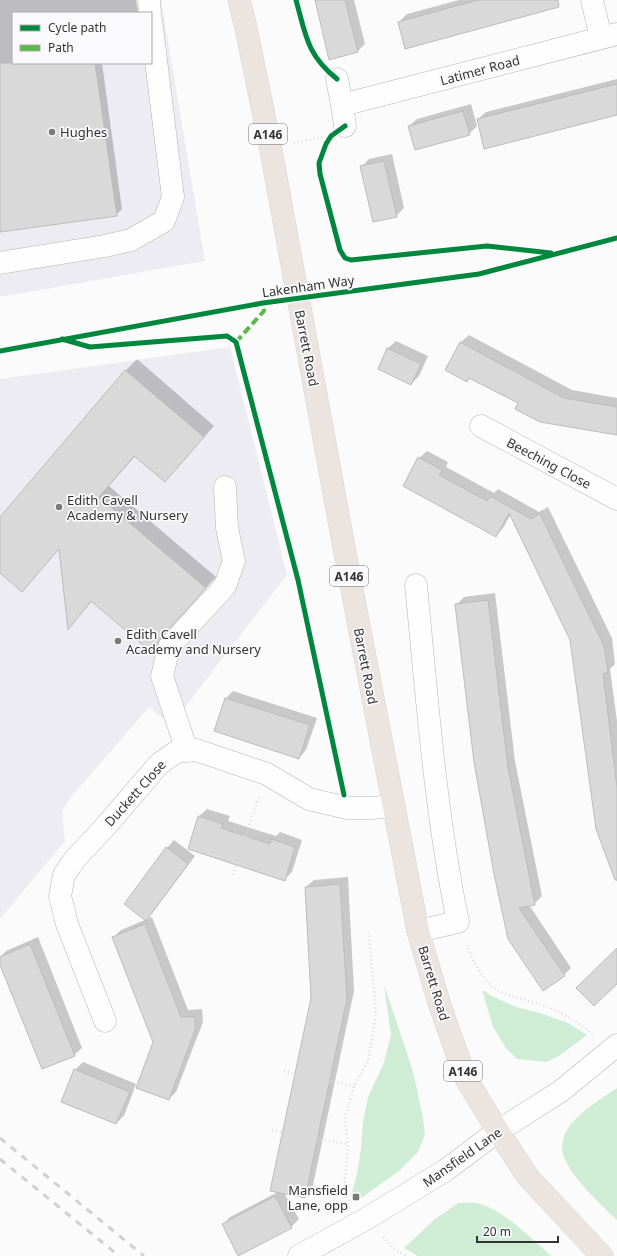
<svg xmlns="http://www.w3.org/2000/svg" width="617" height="1256" viewBox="0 0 617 1256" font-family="'Noto Sans',sans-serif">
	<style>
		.built { fill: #ececf2; fill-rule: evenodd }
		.green { fill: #cfedd4 }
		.shadow { fill: #0003 }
		.building { fill: #d9d9d9; stroke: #bcbcbc }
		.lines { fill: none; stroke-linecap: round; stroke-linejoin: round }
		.minor-casing { stroke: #b5b5b5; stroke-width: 23 }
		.highway-casing { stroke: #d5d5d5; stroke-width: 23 }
		.path { stroke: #dadadb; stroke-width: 2.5; stroke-dasharray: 1 3; stroke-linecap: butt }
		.minor { stroke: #fefefe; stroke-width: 22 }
		.highway { stroke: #ece4de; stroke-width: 22 }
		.rail { stroke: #d0d0d0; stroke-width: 3; stroke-dasharray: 7 7; stroke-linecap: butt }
		.quiet { stroke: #58b947; stroke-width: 4; stroke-dasharray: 8 4; stroke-linecap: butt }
		.cycleway-casing { stroke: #fafafc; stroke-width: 8 }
		.cycleway { stroke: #00873e; stroke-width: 5 }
		.poi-dot { fill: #7a7a7a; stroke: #fafafc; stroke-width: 1.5 }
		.labels { text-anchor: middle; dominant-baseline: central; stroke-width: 3.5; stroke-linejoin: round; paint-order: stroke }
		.shield { fill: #fafafc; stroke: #6f6f71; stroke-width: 1 }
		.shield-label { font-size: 12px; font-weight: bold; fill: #343435 }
		.street-label { font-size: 13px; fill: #343435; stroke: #fafafc }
		.poi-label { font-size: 13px; fill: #343435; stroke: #fafafc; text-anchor: start }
	</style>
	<rect width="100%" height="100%" fill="#fbfbfb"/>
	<path class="built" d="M0,0H161L205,261L0,297ZM13,13H151V63H13Z
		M230,347L287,575L171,725L149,707L71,797L62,811L65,841L0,919V379Z"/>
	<path class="green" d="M384,985L406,1050L414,1076L423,1118L425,1135L418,1152L400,1170L356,1202L351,1195L357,1174L361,1149L363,1122L368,1097L383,1065L391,1035Z
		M482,990L492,996L516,1007L540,1013L568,1023L587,1035L559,1056L546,1062L517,1059L506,1048L493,1027Z
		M617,1088V1220C600,1204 572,1178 564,1157C560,1149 563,1137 567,1130C577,1113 601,1099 617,1088Z
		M458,1203C464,1203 471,1202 476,1203C502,1208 531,1238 551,1256H418L404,1248L435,1219Z"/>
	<path class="shadow" d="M0,0H136L138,13H13V63H102L122,209L116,215L0,231Z
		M316,0H354L365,44L357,52Z
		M459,0H535L399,22L407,14Z
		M617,79V115L478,119L486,112Z
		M471,104L477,126L469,134L409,126L417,119Z
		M392,154L404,208L396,216L361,167L369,159Z
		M469,335L572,390L617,398V434L519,403L471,377L467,381L446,370L461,342Z
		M396,341L428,356L419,376L411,384L379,369L388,348Z
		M137,359L214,426L165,481L135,456L109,486L216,577L170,627L167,634L151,650L93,600L69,627L60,548L22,591L0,572V518L126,370Z
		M427,451L448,462L446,467L494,493L498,489L539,512L548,507L612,638L615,664L610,669L617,721V882L597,829L571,639L511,514L503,528L496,536L419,458Z
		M495,593L515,761L542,896L534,904L529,905L571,968L564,975L509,939L457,604L464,597Z
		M233,691L317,718L306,750L299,758L226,698Z
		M207,809L230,816L228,821L276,836L280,832L302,840L292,872L284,880L189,849L199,816Z
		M174,840L195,856L153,912L146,919L167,848Z
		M348,877L354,991L312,1190L305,1197L284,1193L299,1219L291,1227L223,1225L230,1217L278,1192L312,998L306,887L314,880Z
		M152,917L188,1010L202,1009L203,1022L176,1092L169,1099L154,1042L113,938L121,930Z
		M38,937L82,1048L74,1055L0,962V957L6,951Z
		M83,1062L136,1084L124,1116L116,1123L75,1070Z"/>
	<path class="building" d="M315,0H345L358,52L329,60Z
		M478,0H558L559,7L405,49L398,22Z
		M0,63H95L117,216L0,232Z
		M617,84V115L484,149L477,119Z
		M463,111L470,135L415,150L408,126Z
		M384,161L397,217L373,222L360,166Z
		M460,342L564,398L617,407V435L540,422L515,409L518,403L469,378L467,382L445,370Z
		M387,348L421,364L411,385L378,369Z
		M125,370L204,437L165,482L134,456L99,497L206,588L160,639L156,646L151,652L91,601L68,630L59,549L22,592L0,573V517Z
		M418,457L442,470L439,475L487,501L490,496L531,519L540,514L604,646L608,672L603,674L617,787V880H615L596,829L570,640L509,513L496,537L403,486Z
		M488,600L508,768L535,905L519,908L565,976L543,991L508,939L494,874L474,762L455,604Z
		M225,698L310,725L299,759L214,731Z
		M198,816L223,824L221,828L270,844L271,839L295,847L285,881L188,849Z
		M166,847L188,864L146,921L124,904Z
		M340,884L347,999L305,1198L270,1191L311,998L305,887Z
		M145,924L181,1017H195V1030L169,1100L136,1088L153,1042L112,937Z
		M30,944L75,1056L42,1069L0,965V957Z
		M617,948V984L594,1006L576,988Z
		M74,1069L130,1092L116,1124L61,1102Z
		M275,1196L292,1228L238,1256L222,1224Z"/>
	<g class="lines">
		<g class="minor-casing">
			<path id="minor" d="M149,0L150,13
				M592,0L601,38
				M337,79L342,105
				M345,126L342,105L617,34
				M0,263L105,246L131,240L164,221L173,197L151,20
				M481,426L617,499
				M416,585C427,697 435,811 458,922L418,931
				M187,751L162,676L169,647L225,586L234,561L227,528L225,487
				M105,1021L67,924L60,896L64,875L75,859L105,827L159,764L176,752L196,750L267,774L309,799L347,808H372L393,806
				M299,1256L366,1219L446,1170L498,1131L561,1091L617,1045"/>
		</g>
		<g class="highway-casing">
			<path id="highway" d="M239,0L246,28L270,145L348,569L418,931L440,1006L466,1079L498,1131L528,1177L602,1256"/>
		</g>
		<path class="path" d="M296,0L307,42L320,63
			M327,142L319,163L320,174L340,250L345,258L351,260L487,246L558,253
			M294,143L323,137
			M245,836L259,797
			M233,875L236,865
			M467,945C472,959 483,983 497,990C512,998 529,1000 544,1006C561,1012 579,1022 592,1034
			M284,1071L295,1074
			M330,1081L354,1086
			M272,1130L283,1132
			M317,1139L348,1144
			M349,1201L344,1192L348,1144L345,1118L354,1086L368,1062L376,1015L369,932
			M383,1237L394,1249L407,1256"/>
		<use href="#minor" class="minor"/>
		<use href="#highway" class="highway"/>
		<path class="rail" d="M0,1138L144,1256
			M0,1159L119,1256"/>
		<path class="quiet" d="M236,342L264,311L263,303"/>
		<g class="cycleway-casing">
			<path id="cycleway" d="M296,0C306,36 307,55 337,79
				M345,126L331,136L326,144L319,163L320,174L340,250L345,258L351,260L487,246L551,253
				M62,339L90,347L227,336L236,342L298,580L344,795
				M0,351L263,303L479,274L617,238"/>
		</g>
		<use href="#cycleway" class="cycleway"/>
	</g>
	<g class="poi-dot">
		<circle cx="52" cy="132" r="4"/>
		<circle cx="59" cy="507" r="4"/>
		<circle cx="118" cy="641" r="4"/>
		<rect x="352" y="1193" width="8" height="8" rx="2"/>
	</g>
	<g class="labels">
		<g class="shield">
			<rect x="249" y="124" width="38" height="20" rx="3"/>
			<rect x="330" y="566" width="38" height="20" rx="3"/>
			<rect x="444" y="1061" width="38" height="20" rx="3"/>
		</g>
		<g class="shield-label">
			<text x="268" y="134">A146</text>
			<text x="349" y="576">A146</text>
			<text x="463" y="1071">A146</text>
		</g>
		<g class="street-label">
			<text transform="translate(480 70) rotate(-15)">Latimer Road</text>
			<text transform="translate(308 286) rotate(-8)">Lakenham Way</text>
			<text transform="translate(307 348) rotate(79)">Barrett Road</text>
			<text transform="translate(549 463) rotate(28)">Beeching Close</text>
			<text transform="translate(366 666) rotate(79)">Barrett Road</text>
			<text transform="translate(135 793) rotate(-48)">Duckett Close</text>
			<text transform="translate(434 983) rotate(73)">Barrett Road</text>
			<text transform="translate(462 1157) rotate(-35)">Mansfield Lane</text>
		</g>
		<g class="poi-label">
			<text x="60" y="132">Hughes</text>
			<text x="67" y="500">Edith Cavell<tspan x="67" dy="15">Academy &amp; Nursery</tspan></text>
			<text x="126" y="634">Edith Cavell<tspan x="126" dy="15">Academy and Nursery</tspan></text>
			<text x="348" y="1190" text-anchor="end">Mansfield<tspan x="348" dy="15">Lane, opp</tspan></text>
		</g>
	</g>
	<rect x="12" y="12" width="140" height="52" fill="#fafafc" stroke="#ababac"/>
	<rect x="20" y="25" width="20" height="6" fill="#00873e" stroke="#ababac"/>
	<text x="48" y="32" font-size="12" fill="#343435">Cycle path</text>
	<rect x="20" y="45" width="20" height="6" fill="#58b947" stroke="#ababac"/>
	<text x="48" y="52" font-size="12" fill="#343435">Path</text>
	<path d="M477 1236v6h81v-6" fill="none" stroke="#343435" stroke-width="2"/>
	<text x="483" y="1236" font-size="12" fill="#343435" stroke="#fafafc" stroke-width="3" paint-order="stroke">20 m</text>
</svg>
